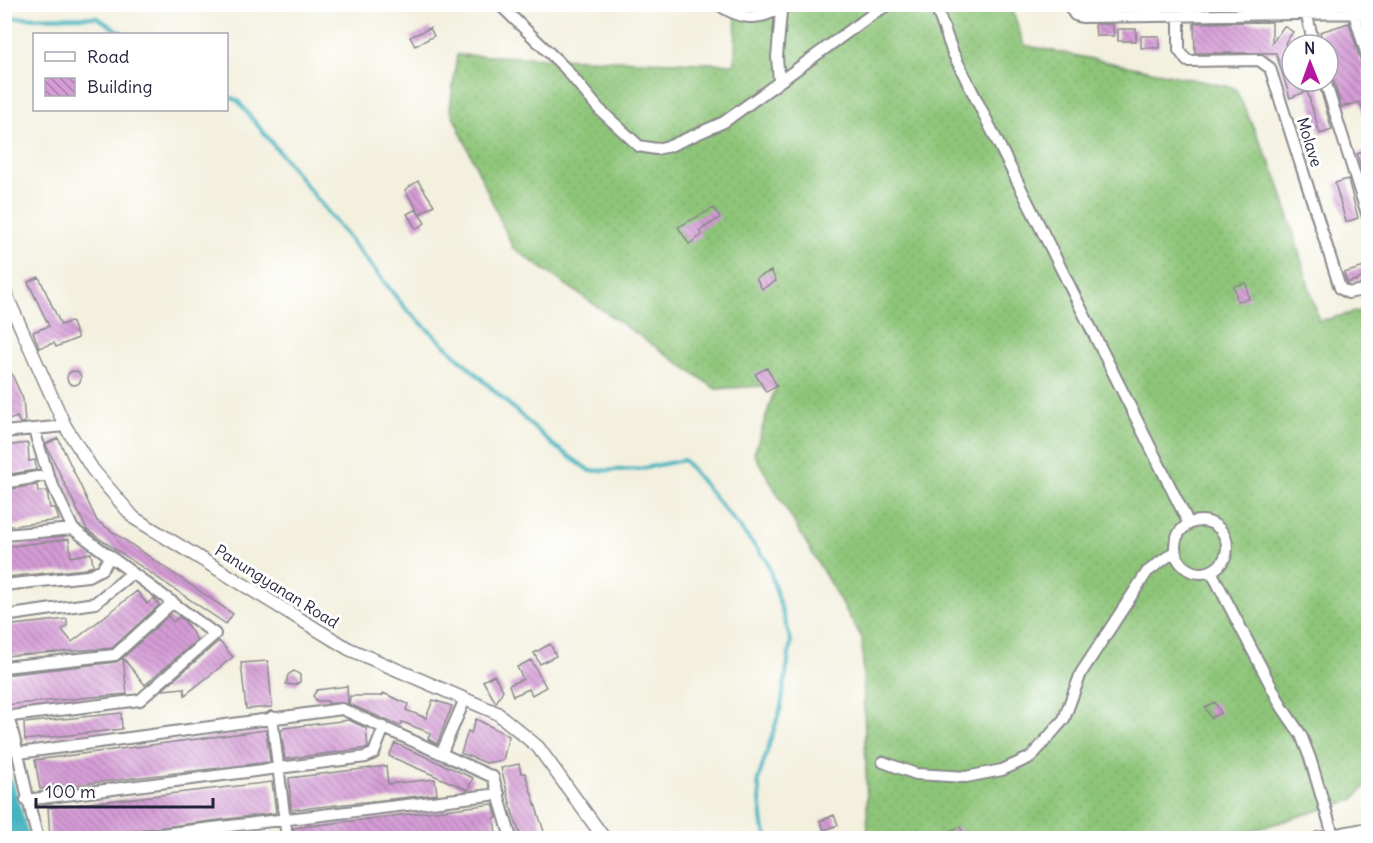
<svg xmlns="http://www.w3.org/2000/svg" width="1373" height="843" viewBox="0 0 1373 843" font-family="Delius,sans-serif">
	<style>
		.grass { fill: url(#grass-dots); stroke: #58745a; stroke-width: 1.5 }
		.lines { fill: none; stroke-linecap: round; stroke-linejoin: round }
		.stream { stroke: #45b3c0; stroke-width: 4 }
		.river { stroke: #45b3c0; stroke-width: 21 }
		.building { fill: url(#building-back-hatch) }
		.minor-casing { stroke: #8a898c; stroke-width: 14 }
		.tertiary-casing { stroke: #8a898c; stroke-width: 15 }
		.minor { stroke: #fff; stroke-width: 10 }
		.tertiary { stroke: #fff; stroke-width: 12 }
		.labels { text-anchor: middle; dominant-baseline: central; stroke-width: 6; stroke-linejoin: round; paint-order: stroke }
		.street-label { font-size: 16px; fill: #22223b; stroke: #fff }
	</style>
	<defs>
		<pattern id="grass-dots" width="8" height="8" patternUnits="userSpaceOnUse" patternTransform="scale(1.5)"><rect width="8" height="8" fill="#8dc578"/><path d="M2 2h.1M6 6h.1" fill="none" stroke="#79a969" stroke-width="1.8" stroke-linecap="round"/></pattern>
		<pattern id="building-back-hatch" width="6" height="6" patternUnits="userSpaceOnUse" patternTransform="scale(1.5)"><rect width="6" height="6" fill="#d59cd6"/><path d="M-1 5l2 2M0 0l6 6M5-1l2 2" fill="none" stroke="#ac7faf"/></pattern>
	</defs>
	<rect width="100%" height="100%" fill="#fff"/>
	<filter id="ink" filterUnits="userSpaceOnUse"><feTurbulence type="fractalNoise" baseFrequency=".0167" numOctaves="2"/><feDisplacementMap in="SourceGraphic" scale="12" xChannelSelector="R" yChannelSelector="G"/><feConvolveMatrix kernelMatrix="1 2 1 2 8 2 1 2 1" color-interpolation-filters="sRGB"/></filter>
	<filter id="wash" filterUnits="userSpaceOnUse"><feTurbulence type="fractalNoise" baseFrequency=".008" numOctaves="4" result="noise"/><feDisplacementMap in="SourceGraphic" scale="24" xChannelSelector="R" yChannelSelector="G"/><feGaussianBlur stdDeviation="1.35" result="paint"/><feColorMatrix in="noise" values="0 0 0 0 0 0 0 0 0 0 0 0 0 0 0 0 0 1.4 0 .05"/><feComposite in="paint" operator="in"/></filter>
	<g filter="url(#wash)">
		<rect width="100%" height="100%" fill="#f3f0de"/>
		<path class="grass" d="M736,4L1011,5L1024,45L1235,88L1278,180L1319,321L1368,309V783L1353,800L1228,838H868L862,638L754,454L776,385L716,389L513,248L450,109L457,55L735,64Z"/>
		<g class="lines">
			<path class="stream" d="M4,18L96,17L124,34
				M226,95L238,101L406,309L553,445L590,471L639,469L684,460L767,561L791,641L781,707L758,780L763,826L768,838"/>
			<path class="river" d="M4,786L19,838"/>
		</g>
		<g id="blocks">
			<path class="building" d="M1272,22V43L1284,26L1293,32L1285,43L1292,64V81H1318L1332,130L1320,134L1307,91L1290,98L1276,53H1195L1194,23Z
				M1349,23L1361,62L1368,66L1363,70L1368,89V122L1366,123L1360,102L1341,107L1328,60V45H1324L1320,32Z
				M1095,24H1113L1114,36H1096Z
				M430,28L434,36L415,46L410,37Z
				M1118,29H1136V41H1118Z
				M1141,36H1159V48H1141Z
				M1368,150V193L1357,154Z
				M1348,179L1358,218L1346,222L1335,183Z
				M418,181L434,205L420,214L405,190Z
				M714,208L720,218L699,231L702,235L689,244L678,227Z
				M416,209L425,223L416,229L407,214Z
				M1368,266V276L1347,283L1344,273Z
				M771,271L776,281L762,289L756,278Z
				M39,277L61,325L71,321L78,338L56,347L54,343L39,348L33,332L49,326L28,282Z
				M1246,283L1249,299L1237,301L1234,286Z
				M4,357L23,399L25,422L20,423L17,417L4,422Z
				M767,368L777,386L766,392L755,374Z
				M67 378a7 7 0 1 1 14 0a7 7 0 1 1-14 0Z
				M58,438L97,521L233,614L226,624L87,530L47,447L46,444Z
				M28,443L29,461L35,460L36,470L4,475V446Z
				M37,485L38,492L47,491L50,508H55L59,520L4,527V490Z
				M69,539L71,557L91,553L93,565L86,569L6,577L4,547Z
				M137,591L147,604L154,598L159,605L112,648L4,656V626L67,619V626L62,630L72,642Z
				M168,616L173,622L179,617L184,620L197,640L145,685L123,658Z
				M219,641L233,657L185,695L184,688L162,690Z
				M550,644L556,656L540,664L534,653Z
				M123,658L127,694L4,705V675L116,662Z
				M531,660L546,687L532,695L529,689L513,696L509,685L523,679L517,667Z
				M268,661L272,707L246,709L241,663Z
				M294,671L300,675V682L295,685L286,684L288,675Z
				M494,675L503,690L496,703L483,681Z
				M347,686L348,704L328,703V701H317L313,696L317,690Z
				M383,693L408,704L406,710L426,718L433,700L452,706L437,744L428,739L430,734L425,731L402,722L400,726L349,704L350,696H382Z
				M1215,702L1221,713L1211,718L1205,707Z
				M121,713L122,729L25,740L24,723Z
				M476,719L509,736L503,760L486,763L461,753L468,731L471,733Z
				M349,720L366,728L368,748L285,759L281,731L284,728Z
				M266,730L270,762L40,789L35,760Z
				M395,743L473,778L468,790L389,756Z
				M519,764L521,773H525L546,838H522L514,818L501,768Z
				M386,766L388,784L435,779L437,794L291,810L289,778Z
				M272,782L276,813L74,838H50L48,808Z
				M493,804L497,818H494L496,835L465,838H294L293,828Z
				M834,815L838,825L824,830L820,821Z
				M960,827L965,838H954L951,830Z"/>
		</g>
	</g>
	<g filter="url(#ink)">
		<use href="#blocks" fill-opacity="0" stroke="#8a898c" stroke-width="1.5"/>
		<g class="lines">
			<g class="minor-casing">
				<path id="minor" d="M499,4L565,68L599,109L639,146L656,149L670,146L724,122L874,13L890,4
					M718,4C738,19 756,21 777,10L781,12L777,57L779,81
					M935,4L953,53L1189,524
					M1068,4L1075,15L1082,17L1368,13
					M1304,4L1314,45
					M1354,13L1368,59
					M1179,16V50L1187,61L1259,60L1270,68L1340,288L1348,293L1368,289
					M1325,81L1368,217
					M4,432L65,426
					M4,483L48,475
					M1175 547a26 26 0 1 1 52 0a26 26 0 1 1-52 0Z
					M4,535L73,529
					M1211,571L1282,707L1301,735L1310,758L1334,838
					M4,585L88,576L102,569L111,556
					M4,616L95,603L131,574
					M4,667L115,655L173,602
					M4,717L140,700L215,634L73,529L48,475L34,430
					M8,717C21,757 26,798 38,838
					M272,717L287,838
					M442,752L465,699
					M19,753L342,709L493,777L511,838
					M883,762L916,774L966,777L1002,770L1031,757L1064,719L1081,673L1147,572L1175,551
					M26,800L366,757L374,753L384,727
					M128,838L499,794
					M1317,838L1368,828"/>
			</g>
			<g class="tertiary-casing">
				<path id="tertiary" d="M4,290L65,426L93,470L134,518L349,649L497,713L538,747L604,838"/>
			</g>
			<use href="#minor" class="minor"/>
			<use href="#tertiary" class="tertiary"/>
		</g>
	</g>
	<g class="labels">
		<g class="street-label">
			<text transform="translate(1310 142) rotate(73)">Molave</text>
			<text transform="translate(277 586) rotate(32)">Panungyanan Road</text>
		</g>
	</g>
	<rect width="1373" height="843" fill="none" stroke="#fff" stroke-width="24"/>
	<rect x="33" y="33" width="195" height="78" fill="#ffffff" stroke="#a7a7b1" stroke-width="1.5"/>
	<rect x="45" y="52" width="30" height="9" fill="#ffffff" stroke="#a7a7b1" stroke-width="1.5"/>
	<text x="87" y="63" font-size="18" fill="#22223b">Road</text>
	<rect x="45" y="78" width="30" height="18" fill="url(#building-back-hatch)" stroke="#a7a7b1" stroke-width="1.5"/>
	<text x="87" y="93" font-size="18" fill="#22223b">Building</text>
	<g transform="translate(1310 63) rotate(359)"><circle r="28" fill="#ffffff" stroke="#a7a7b1" stroke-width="1.5"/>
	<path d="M0-4.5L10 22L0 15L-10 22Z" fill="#b5179e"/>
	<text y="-9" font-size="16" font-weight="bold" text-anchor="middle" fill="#22223b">N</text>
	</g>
	<path d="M36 798v9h177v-9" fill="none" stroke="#22223b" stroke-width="3"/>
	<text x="45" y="798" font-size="18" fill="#22223b" stroke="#ffffff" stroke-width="4.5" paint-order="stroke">100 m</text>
</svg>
